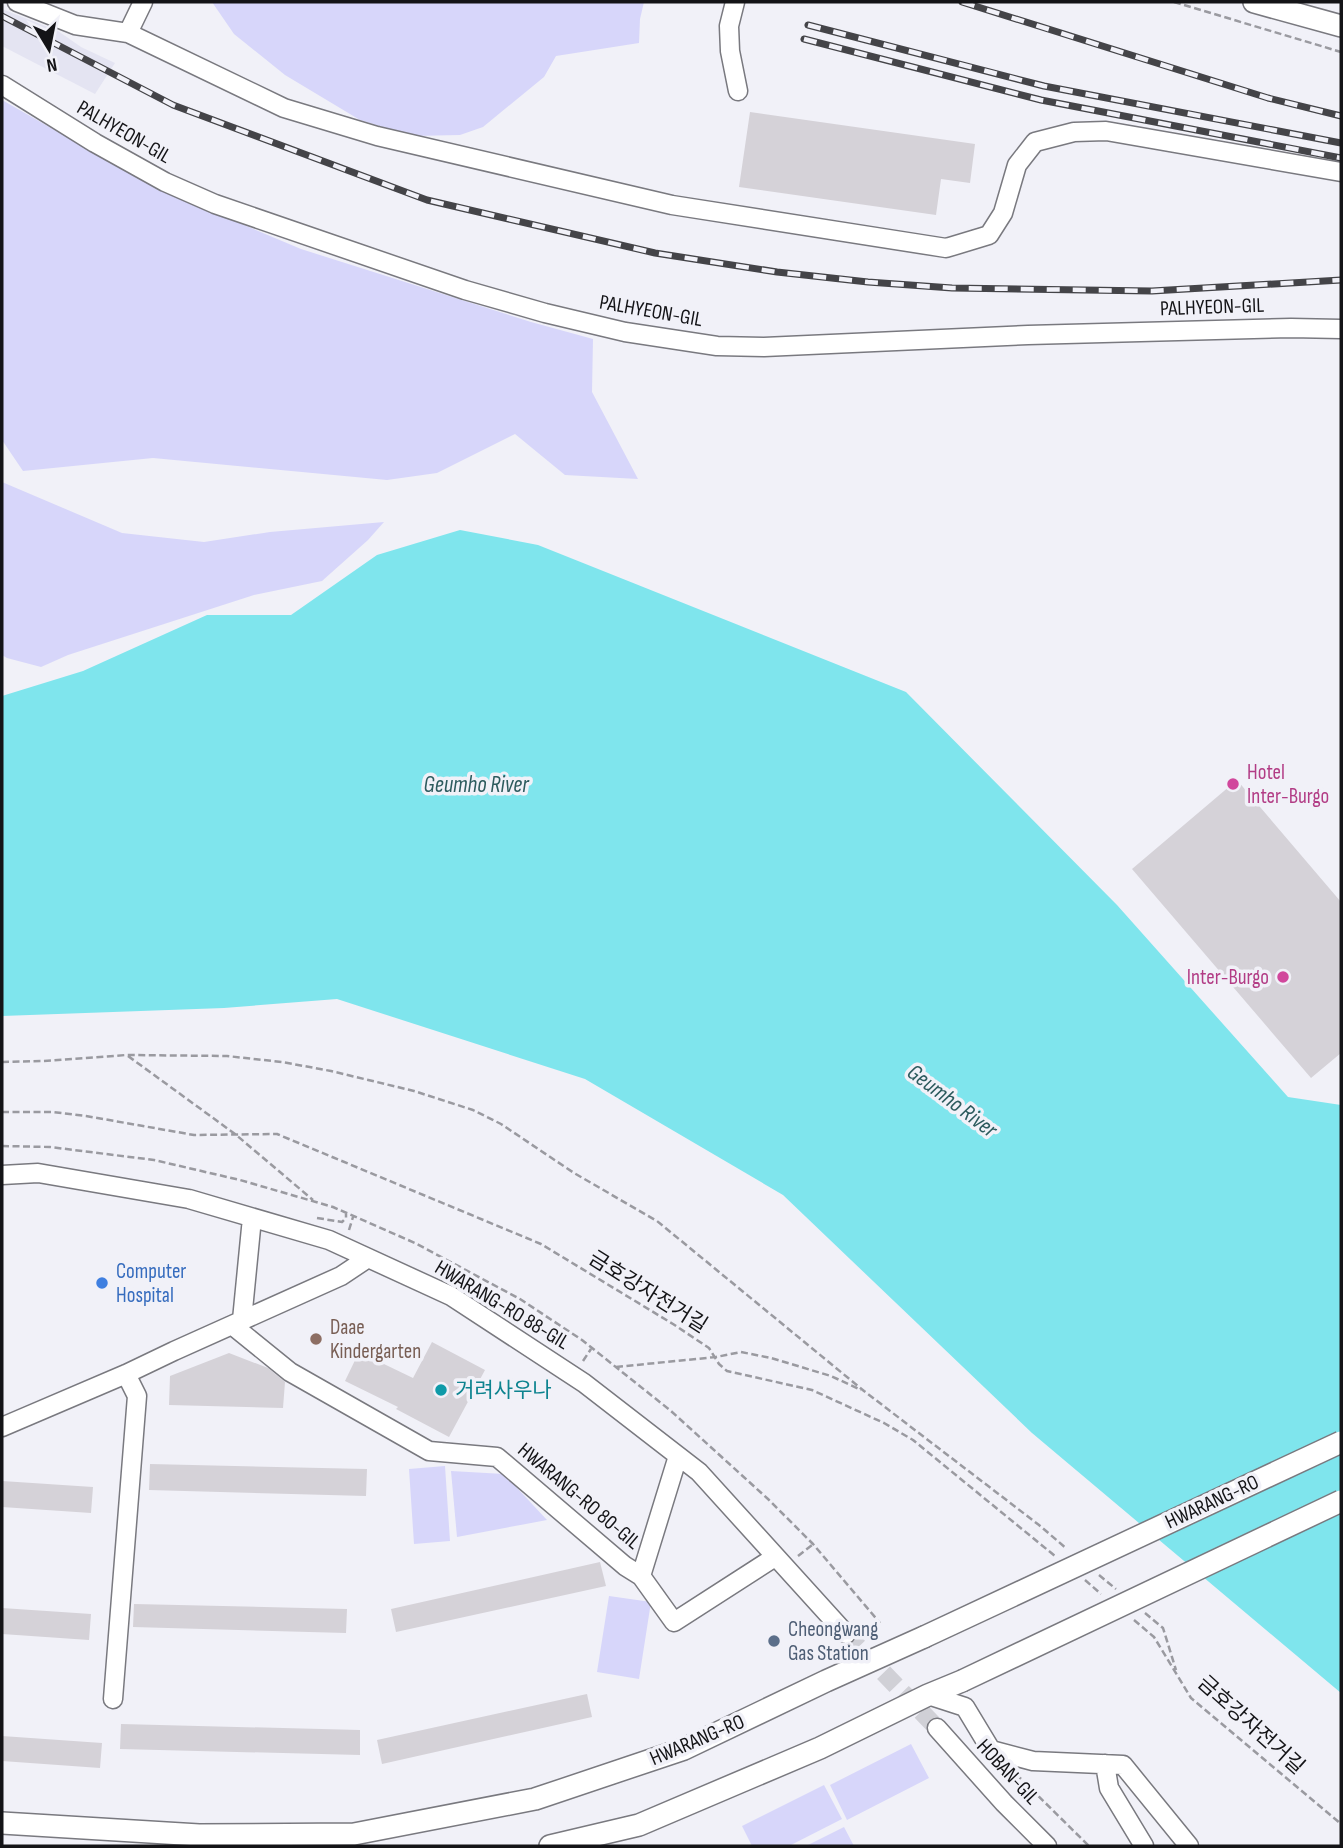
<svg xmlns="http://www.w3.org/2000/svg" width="1343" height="1848" viewBox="0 0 1343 1848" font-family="'Sofia Sans Condensed','Noto Sans KR',sans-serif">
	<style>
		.built { fill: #e4e4f2 }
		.green { fill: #d7d6fa }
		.water { fill: #7fe5ed }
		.building { fill: #d5d2d8 }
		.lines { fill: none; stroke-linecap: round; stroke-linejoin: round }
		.minor-tunnel { stroke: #d0d0d6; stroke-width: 18; stroke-dasharray: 18 9; stroke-linecap: butt }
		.minor-casing { stroke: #79797f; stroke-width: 21 }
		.major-casing { stroke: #79797f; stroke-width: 24 }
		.path { stroke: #9a9aa0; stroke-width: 2.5; stroke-dasharray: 7 3.5; stroke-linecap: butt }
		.minor { stroke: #fff; stroke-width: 18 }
		.major { stroke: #fff; stroke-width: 21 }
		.rail-casing { stroke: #444448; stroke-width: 7 }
		.rail { stroke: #f1f1f8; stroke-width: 4.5; stroke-dasharray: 13; stroke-linecap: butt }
		.major-bridge-casing { stroke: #79797f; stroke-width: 24; stroke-linecap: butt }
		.major-bridge { stroke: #fff; stroke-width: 21 }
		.hotel-dot { fill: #d1479c; stroke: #f1f1f8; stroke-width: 2.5 }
		.shop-dot { fill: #3f7fe0; stroke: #f1f1f8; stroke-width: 2.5 }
		.education-dot { fill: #8d6e63; stroke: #f1f1f8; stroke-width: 2.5 }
		.culture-dot { fill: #0f9aa8; stroke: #f1f1f8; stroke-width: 2.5 }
		.service-dot { fill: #5c6f8a; stroke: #f1f1f8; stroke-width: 2.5 }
		.labels { text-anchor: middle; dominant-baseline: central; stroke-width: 7; stroke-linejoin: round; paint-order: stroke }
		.street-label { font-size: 21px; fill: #141417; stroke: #f1f1f8 }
		.hotel-label { font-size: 21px; fill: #b23c85; stroke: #f1f1f8; text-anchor: start }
		.shop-label { font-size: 21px; fill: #366cbe; stroke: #f1f1f8; text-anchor: start }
		.education-label { font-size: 21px; fill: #785e54; stroke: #f1f1f8; text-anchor: start }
		.culture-label { font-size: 21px; fill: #0d838f; stroke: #f1f1f8; text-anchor: start }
		.service-label { font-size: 21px; fill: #4e5e75; stroke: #f1f1f8; text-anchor: start }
		.water-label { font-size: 23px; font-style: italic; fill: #2d5b5e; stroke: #f1f1f8 }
	</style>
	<rect width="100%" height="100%" fill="#f1f1f8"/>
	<path class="built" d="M2,9L58,31L81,47L115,63L95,94L2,46Z"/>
	<path class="green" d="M212,2H644L640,19L639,43L556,56L544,77L483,127L460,135L412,136L360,120L285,75L234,34Z
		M2,100L158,189L301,249L531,322L593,339L592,392L638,479L565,475L515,434L437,473L387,480L153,458L23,471L2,440Z
		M2,482L122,533L204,542L270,532L384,522L368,540L322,581L254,595L68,655L41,667L7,658L2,655Z
		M445,1466L450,1541L414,1544L409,1469Z
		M451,1471L504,1474L547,1520L457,1537Z
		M609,1596L651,1602L639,1679L597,1672Z
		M911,1744L929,1778L847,1820L830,1785Z
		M824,1785L842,1819L789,1846H752L742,1826Z
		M844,1827L854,1846H806Z"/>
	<path class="water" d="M460,530L538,545L906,692L1117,905L1288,1097L1341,1105V1693L1032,1433L783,1195L585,1079L337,999L224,1008L2,1016V696L83,671L207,615H291L377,555Z"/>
	<path class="building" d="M750,112L975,144L970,183L941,179L936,215L739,187Z
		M1237,780L1341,902V1053L1311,1078L1132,869Z
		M432,1342L485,1370L449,1437L396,1409L398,1407L345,1381L359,1352L413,1378Z
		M229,1353L268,1368L285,1382L283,1408L169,1405L170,1376Z
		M150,1464L367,1469L366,1496L149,1490Z
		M2,1481L93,1487L91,1513L2,1507Z
		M600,1562L606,1586L396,1632L391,1609Z
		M134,1604L347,1609L346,1633L133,1627Z
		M2,1608L91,1614L89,1640L2,1634Z
		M587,1694L592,1717L382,1764L377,1740Z
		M121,1724L360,1730V1755L120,1749Z
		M2,1736L102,1743L100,1768L2,1761Z"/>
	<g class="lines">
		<path class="minor-tunnel" d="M846,1634L937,1728"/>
		<g class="minor-casing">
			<path id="minor" d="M17,2L75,25L128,33L284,108L377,136L672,205L946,248L989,235L1003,213L1017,165L1035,142L1074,132L1106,131L1341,172
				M735,2L729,26L730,51L738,91
				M128,33L143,2
				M2,85L95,143L165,182L215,204L465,290L545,313L625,332L717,346L764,347L1028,335L1291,328L1341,329
				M2,1175L38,1173L189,1199L329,1240L451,1296L584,1383L699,1472L846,1634
				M242,1320L252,1218
				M232,1325L290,1372L429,1451L497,1457L625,1566L641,1576L674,1622L775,1557
				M2,1427L126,1374L174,1351L341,1276L368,1258
				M641,1576L678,1456
				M928,1695L965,1707L991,1750L1033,1761L1123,1765L1189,1846
				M113,1699L137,1396L126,1374
				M937,1728L1004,1803L1047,1846
				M1105,1764L1109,1788L1144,1846"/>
		</g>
		<g class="major-casing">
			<path id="major" d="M1254,2L1341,26
				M2,1823L199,1835L354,1834L535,1799L684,1749L826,1681L924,1637
				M550,1846L639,1825L820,1748L928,1695L962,1681"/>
		</g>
		<path class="path" d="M1174,2L1341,52
			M128,1056L235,1134L313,1200
			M2,1062L43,1061L126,1055L227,1056L282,1062L331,1071L414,1091L473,1110L501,1124L574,1173L657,1221L864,1391L1039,1525L1067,1549
			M2,1112H52L86,1116L194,1135L277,1134L541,1244L673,1324L709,1348L719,1364L727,1371L812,1390L884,1423L913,1440L1055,1556
			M2,1146L50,1147L154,1160L240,1180L333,1207L415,1243L520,1299L582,1340L671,1411L768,1499L813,1544L880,1623
			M317,1218L342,1222L346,1218V1213
			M349,1230L353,1217
			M583,1361L591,1349
			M616,1367L716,1357L741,1352L771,1358L831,1376L861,1390
			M798,1556L812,1545
			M1099,1575L1116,1589
			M1085,1580L1101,1594
			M1145,1613L1163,1628L1176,1670
			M1134,1620L1154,1637L1191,1698L1341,1824
			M1016,1774L1089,1846"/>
		<use href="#minor" class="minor"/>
		<use href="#major" class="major"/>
		<g class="rail-casing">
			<path id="rail" d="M962,2L1268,98L1341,116
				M2,16L173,105L427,200L655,253L777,272L868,282L952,288L1152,291L1341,280
				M808,25L1044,86L1341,143
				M804,39L1041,100L1341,158"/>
		</g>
		<use href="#rail" class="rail"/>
		<g class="major-bridge-casing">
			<path id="major-bridge" d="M924,1637L1341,1442
				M962,1681L1341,1501"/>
		</g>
		<use href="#major-bridge" class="major-bridge"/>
	</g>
	<g class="hotel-dot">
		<circle cx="1233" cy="784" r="7"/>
		<circle cx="1283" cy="977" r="7"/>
	</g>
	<circle class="shop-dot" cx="102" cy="1283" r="7"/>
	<circle class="education-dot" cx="316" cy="1339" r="7"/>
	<circle class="culture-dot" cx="441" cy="1390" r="7"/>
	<circle class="service-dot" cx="774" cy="1641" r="7"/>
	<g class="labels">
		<g class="street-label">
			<text transform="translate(124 132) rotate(30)">PALHYEON-GIL</text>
			<text transform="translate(1212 307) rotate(-2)">PALHYEON-GIL</text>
			<text transform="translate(651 311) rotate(10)">PALHYEON-GIL</text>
			<text transform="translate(648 1292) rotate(32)">금호강자전거길</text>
			<text transform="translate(502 1305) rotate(31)">HWARANG-RO 88-GIL</text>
			<text transform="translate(579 1496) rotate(40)">HWARANG-RO 80-GIL</text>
			<text transform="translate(1212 1502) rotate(-25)">HWARANG-RO</text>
			<text transform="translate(1251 1725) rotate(42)">금호강자전거길</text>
			<text transform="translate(697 1740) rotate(-23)">HWARANG-RO</text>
			<text transform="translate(1008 1772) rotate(47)">HOBAN-GIL</text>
		</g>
		<g class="hotel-label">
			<text x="1247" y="772">Hotel<tspan x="1247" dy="24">Inter-Burgo</tspan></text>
			<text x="1269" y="977" text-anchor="end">Inter-Burgo</text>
		</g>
		<g class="shop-label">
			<text x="116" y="1271">Computer<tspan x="116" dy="24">Hospital</tspan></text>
		</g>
		<g class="education-label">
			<text x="330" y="1327">Daae<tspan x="330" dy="24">Kindergarten</tspan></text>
		</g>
		<g class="culture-label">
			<text x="455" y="1390">거려사우나</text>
		</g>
		<g class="service-label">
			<text x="788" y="1629">Cheongwang<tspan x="788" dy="24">Gas Station</tspan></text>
		</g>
		<g class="water-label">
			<text x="476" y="785">Geumho River</text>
			<text transform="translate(952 1101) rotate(37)">Geumho River</text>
		</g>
	</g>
	<rect width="1343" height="1848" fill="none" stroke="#141417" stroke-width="7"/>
	<g transform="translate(49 49) rotate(170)" stroke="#f1f1f8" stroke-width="5" paint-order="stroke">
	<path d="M0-5L12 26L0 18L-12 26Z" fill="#141417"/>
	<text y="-10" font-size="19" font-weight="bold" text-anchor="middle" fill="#141417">N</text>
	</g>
</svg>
